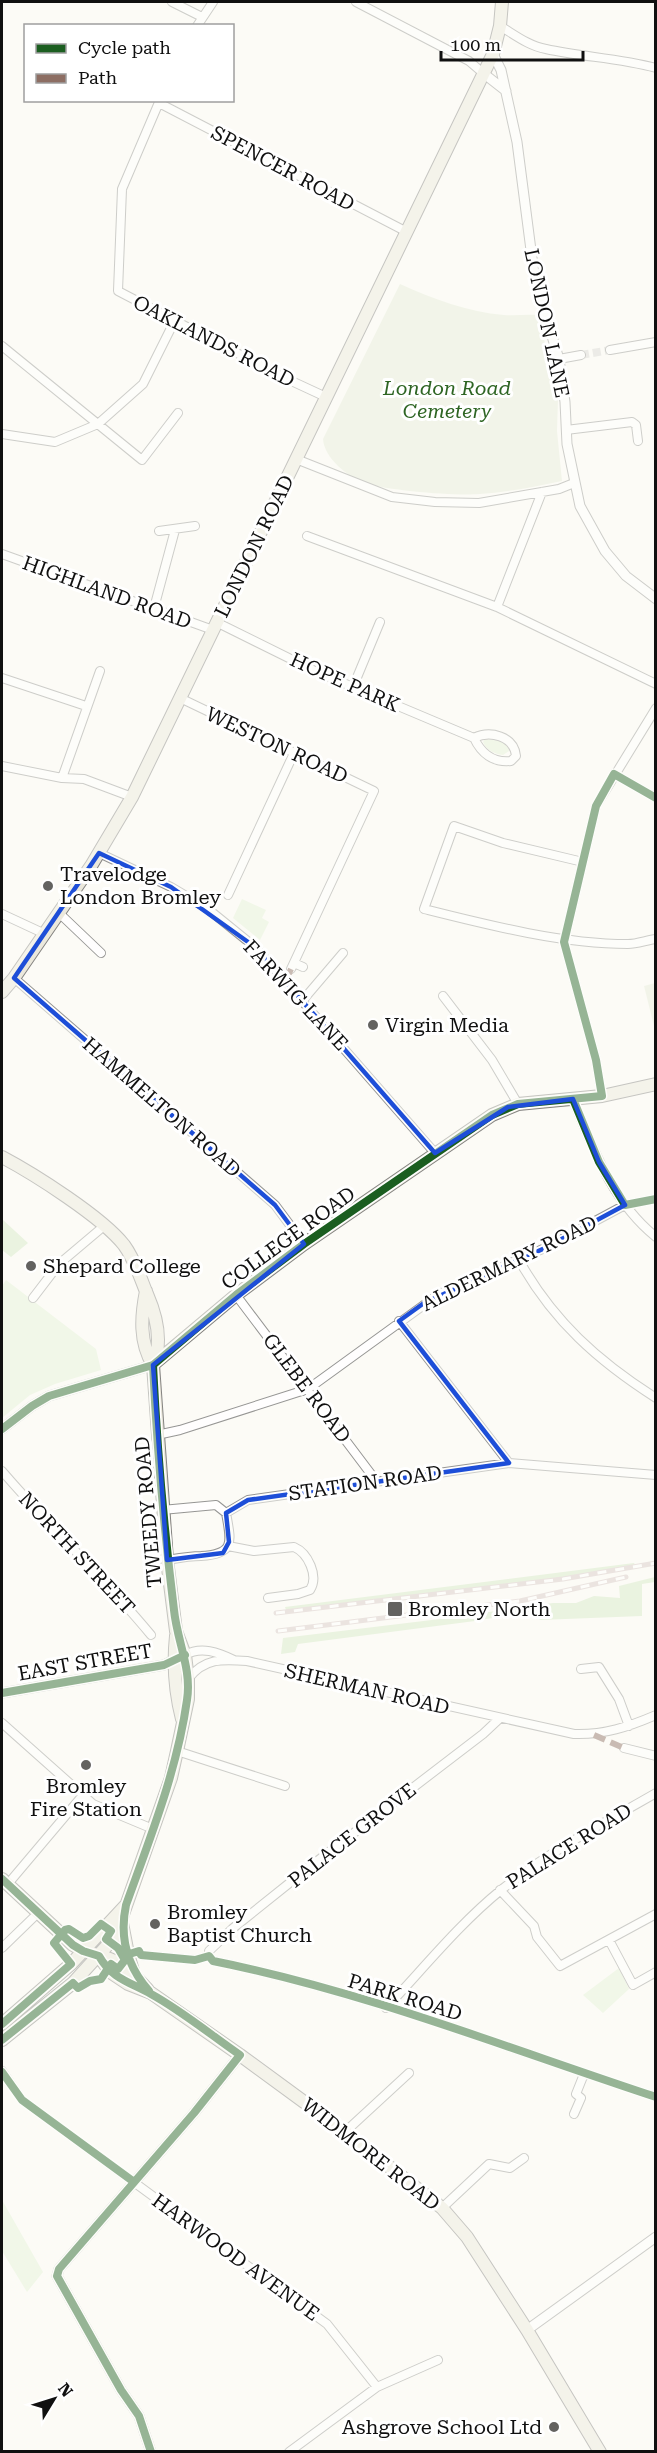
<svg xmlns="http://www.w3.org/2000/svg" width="657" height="2453" viewBox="0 0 657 2453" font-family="'Roboto Serif',serif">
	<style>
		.green { fill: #e5f1d7 }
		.forest { fill: #d6e8c6 }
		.cemetery { fill: #e7ecda }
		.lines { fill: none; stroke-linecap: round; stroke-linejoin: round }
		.minor-tunnel { stroke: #d9d8d4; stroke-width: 8; stroke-dasharray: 8 4; stroke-linecap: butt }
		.minor-casing { stroke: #969694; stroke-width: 10 }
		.tertiary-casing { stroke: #969694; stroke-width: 11 }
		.primary-casing { stroke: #848381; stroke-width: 14 }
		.minor { stroke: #fffefe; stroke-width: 8 }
		.tertiary { stroke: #fffefe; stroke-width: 9 }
		.primary { stroke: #ebe8dc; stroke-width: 12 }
		.rail-casing { stroke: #d7c7c6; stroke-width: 5 }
		.rail { stroke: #fff; stroke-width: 3; stroke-dasharray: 9; stroke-linecap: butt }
		.quiet { stroke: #8d6e63; stroke-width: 6; stroke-dasharray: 12 6; stroke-linecap: butt }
		.cycleway-casing { stroke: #fff; stroke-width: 11 }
		.cycleway { stroke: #1b5e20; stroke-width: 8 }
		.marked { fill: none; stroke: #1d4ed8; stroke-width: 4.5; stroke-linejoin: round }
		.poi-dot { fill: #636260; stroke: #fff; stroke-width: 2 }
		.labels { text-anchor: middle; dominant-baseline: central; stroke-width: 6; stroke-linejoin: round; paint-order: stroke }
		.street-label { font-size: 20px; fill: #101010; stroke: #fff }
		.park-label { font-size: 20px; font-style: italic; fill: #2e6523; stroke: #fff }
		.poi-label { font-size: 20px; fill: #101010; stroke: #fff; text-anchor: start }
	</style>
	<rect width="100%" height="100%" fill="#fcfbf6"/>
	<path class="green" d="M485,739L501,741L508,746L509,751L503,755C495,754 486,750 483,742Z
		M242,899L266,910L262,918L269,922L260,940L233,918Z
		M6,1280L96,1349L101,1370L55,1384L30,1395L2,1418V1286Z
		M619,1968L629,1989L603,2013L583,1995Z
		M2,2200L43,2272L27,2292L2,2251Z"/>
	<path class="forest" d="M2,1219L28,1243L11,1257L2,1250Z
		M634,1563L636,1566L582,1576L286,1610L285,1607Z
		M655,1577V1582L642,1584V1616L540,1620L534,1611L475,1621L298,1644L295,1652L281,1654L283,1638L440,1619L553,1603H576L594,1596L620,1598L619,1586Z"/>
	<path class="cemetery" d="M400,284C433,299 468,312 504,315C515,316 526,314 537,315L555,377L558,400L557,431L562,481C535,487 507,492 480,494C454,496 390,491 365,483C348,477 324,458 323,439Z
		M655,983H656L655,1030L644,986Z"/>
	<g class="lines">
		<path class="minor-tunnel" d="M581,355L610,350"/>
		<g class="minor-casing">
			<path id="minor" d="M172,2L202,17
				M356,2L469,61L483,73
				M197,26L213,2
				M500,26C515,35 529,46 546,49C582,57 619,58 656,68
				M160,100L122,189L118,291L285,378L326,397
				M159,103L407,232
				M2,346L142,460L178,413
				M610,350L656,342
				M559,359L581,355
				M566,430L632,422L636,425L638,441
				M2,434L55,442L98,424L143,384L174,322
				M296,459L392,497L435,502L479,503L559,489L574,483
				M159,531L195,526
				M307,536L497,607L542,492
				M2,554L213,630
				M497,607L656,684
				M154,608L175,530
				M216,622L315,671L474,738C481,753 493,763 511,761L516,756C514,736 490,730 474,738
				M2,678L86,706
				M353,687L380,622
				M180,698L374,791L291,969
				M2,766L62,778L84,779L132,797
				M614,774L656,798
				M62,778L100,671
				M99,853L171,887L208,909L255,947L435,1153
				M583,862L503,843L454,826L424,909C488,925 562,944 628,944C637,944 647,940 656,939
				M228,895L294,753
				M59,913L101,953
				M2,914L45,934
				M294,963L303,967
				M14,978L275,1205L304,1244
				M443,996L492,1060L518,1104
				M303,1000L343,953
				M602,1096L596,1060L564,942L596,806L656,708
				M573,1099C593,1148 612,1202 656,1237
				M519,1260C553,1321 598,1361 656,1398
				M236,1295L377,1482
				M33,1298L59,1264L104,1226
				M399,1321L509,1463
				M157,1435L180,1430L308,1389L439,1294L545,1248L625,1205L656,1199
				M2,1471C50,1527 104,1578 151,1635
				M162,1510L216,1505L226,1513C231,1541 236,1554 201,1556C190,1556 179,1558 167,1560
				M226,1513L248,1500L509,1463L656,1475
				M228,1546L254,1551L294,1547C308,1553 319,1576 310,1590L298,1594L268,1598
				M185,1655C201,1646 218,1652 234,1660
				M581,1669L599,1667L619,1699L629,1726
				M188,1679C204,1658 222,1659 247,1661L574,1734C604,1735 628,1727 656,1715
				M2,1723L93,1804L153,1829
				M624,1748L656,1756
				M177,1751L285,1786
				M7,1885L83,1795
				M500,1890L534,1926L537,1937L560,1966L656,1914
				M609,1940L633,1985L656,1972
				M2,1948L38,1913
				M141,1955L195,1960L209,1956
				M209,1956L213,1961C364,1991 510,2049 656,2097
				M209,1956V1951L232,1929L312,1865L483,1734L499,1719
				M386,2008C423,1969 459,1924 501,1890C548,1852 604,1823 656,1793
				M2,2071L22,2100L327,2324L377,2387
				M574,2114L581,2098L576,2094L584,2074
				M345,2132L409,2073
				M442,2208L489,2164L510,2168L524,2158
				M289,2452L377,2387L438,2360"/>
		</g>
		<g class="tertiary-casing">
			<path id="tertiary" d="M493,54L501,70L517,142L535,281L559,359L565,402L567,444L580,506L605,551L626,576L656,599
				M483,73L506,91
				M2,1429L32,1406L49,1396L153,1365
				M2,1693L164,1665L178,1658
				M527,2330L656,2237
				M151,2452L139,2416L121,2390L57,2276L59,2269L194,2113L240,2055"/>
		</g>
		<g class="primary-casing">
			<path id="primary" d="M2,992L14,978L91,866L132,797L493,54L500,26L502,2
				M2,1157C34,1174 102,1217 124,1245C135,1260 140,1277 147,1294C157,1317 163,1342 153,1365L167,1560L176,1631L185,1655L188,1679V1699L177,1751L171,1778L115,1937L73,1983L2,2040
				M146,1291C141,1316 139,1342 153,1365
				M155,1363L236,1295L304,1244L492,1115L518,1104L602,1096L656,1084
				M176,1636C173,1664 175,1692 182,1719
				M2,1879L73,1945C85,1953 97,1954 110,1959C126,1965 137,1978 148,1990
				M122,1923L128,1954L134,1974
				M99,1956L110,1972L128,1984L151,1993L240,2055L345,2132L442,2208L467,2237L527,2330L600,2452
				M2,2024L71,1964L125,1906"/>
		</g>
		<use href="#minor" class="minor"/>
		<use href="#tertiary" class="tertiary"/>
		<use href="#primary" class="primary"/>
		<g class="rail-casing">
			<path id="rail" d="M276,1613L563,1579L656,1563
				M278,1631L520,1601L626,1577"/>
		</g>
		<use href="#rail" class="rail"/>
		<path class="quiet" d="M286,980L291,969
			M594,1735L624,1748"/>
		<g class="cycleway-casing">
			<path id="cycleway" d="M573,1099L599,1162L625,1205L656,1199
				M2,1429L32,1406L49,1396L153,1365L236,1295L304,1244L492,1115L518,1104L602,1096L596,1060L564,942L596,806L614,774L656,798
				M2,1693L164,1665L185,1655
				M2,1879L73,1945L83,1951L99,1956C112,1979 130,1982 151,1994C182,2011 211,2035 240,2055L194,2113L59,2269L57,2276L121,2390L139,2416L151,2452
				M123,1956L139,1951L141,1955L195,1960L209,1956L213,1961C364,1991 510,2049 656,2097
				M149,1991C127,1966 119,1938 126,1905C150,1838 177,1771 187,1700C192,1669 177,1641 174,1610C164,1529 157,1447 153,1365
				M2,2024L71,1964L54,1943L65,1930L69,1929L83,1938L89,1936L101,1924L111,1931L106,1939L118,1948L125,1960L118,1969L111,1964L101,1979L90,1981L78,1988L73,1983L2,2040
				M2,2072L22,2100L134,2182"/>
		</g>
		<use href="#cycleway" class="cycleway"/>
	</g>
	<path d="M0 0H657V2453H0ZM99,853L171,887L255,947L435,1153L508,1107L573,1099L599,1162L625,1205L545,1248L424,1303L399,1321L509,1463L248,1500L226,1513L229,1542L223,1553L167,1560L153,1365L304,1244L275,1205L14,978Z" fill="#fcfbf6" fill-opacity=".55" fill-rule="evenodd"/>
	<path class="marked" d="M99,853L171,887L255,947L435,1153L508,1107L573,1099L599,1162L625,1205L545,1248L424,1303L399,1321L509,1463L248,1500L226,1513L229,1542L223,1553L167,1560L153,1365L304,1244L275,1205L14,978Z"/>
	<g class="poi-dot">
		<circle cx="48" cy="886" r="6"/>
		<circle cx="373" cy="1025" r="6"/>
		<circle cx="31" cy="1266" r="6"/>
		<rect x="387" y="1601" width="16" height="16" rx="3"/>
		<circle cx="86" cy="1765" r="6"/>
		<circle cx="155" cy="1924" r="6"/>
		<circle cx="554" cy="2427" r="6"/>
	</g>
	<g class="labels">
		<g class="street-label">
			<text transform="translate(283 168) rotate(28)">SPENCER ROAD</text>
			<text transform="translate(547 323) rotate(78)">LONDON LANE</text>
			<text transform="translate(214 341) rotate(27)">OAKLANDS ROAD</text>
			<text transform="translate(254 546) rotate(-64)">LONDON ROAD</text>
			<text transform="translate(107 592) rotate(20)">HIGHLAND ROAD</text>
			<text transform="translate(345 682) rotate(24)">HOPE PARK</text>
			<text transform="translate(277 745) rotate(25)">WESTON ROAD</text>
			<text transform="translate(296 995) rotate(47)">FARWIG LANE</text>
			<text transform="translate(162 1107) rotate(41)">HAMMELTON ROAD</text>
			<text transform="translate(288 1238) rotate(-36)">COLLEGE ROAD</text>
			<text transform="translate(509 1263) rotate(-26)">ALDERMARY ROAD</text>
			<text transform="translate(307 1388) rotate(53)">GLEBE ROAD</text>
			<text transform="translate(365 1483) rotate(-8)">STATION ROAD</text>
			<text transform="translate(148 1512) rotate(-95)">TWEEDY ROAD</text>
			<text transform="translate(77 1553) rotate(47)">NORTH STREET</text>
			<text transform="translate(85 1662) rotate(-10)">EAST STREET</text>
			<text transform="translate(367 1689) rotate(13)">SHERMAN ROAD</text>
			<text transform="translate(352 1835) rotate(-38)">PALACE GROVE</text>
			<text transform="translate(569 1846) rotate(-32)">PALACE ROAD</text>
			<text transform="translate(405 1997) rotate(17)">PARK ROAD</text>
			<text transform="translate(371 2154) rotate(38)">WIDMORE ROAD</text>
			<text transform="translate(236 2257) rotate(36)">HARWOOD AVENUE</text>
		</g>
		<g class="park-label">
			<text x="447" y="388">London Road<tspan x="447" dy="23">Cemetery</tspan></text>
		</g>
		<g class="poi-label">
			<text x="60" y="874">Travelodge<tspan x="60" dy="23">London Bromley</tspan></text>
			<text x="385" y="1025">Virgin Media</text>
			<text x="43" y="1266">Shepard College</text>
			<text x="408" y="1609">Bromley North</text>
			<text x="86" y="1786" text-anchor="middle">Bromley<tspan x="86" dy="23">Fire Station</tspan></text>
			<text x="167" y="1912">Bromley<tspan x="167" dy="23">Baptist Church</tspan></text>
			<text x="542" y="2427" text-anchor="end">Ashgrove School Ltd</text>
		</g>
	</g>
	<rect width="657" height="2453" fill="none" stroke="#101010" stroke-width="6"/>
	<rect x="24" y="24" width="210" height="78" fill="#ffffff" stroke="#9f9f9f" stroke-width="1.5"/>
	<rect x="36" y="44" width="30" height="9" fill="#1b5e20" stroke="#9f9f9f" stroke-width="1.5"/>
	<text x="78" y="54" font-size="18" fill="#101010">Cycle path</text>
	<rect x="36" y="74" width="30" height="9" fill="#8d6e63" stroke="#9f9f9f" stroke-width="1.5"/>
	<text x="78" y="84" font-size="18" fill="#101010">Path</text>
	<g transform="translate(54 2399) rotate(52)" stroke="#ffffff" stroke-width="4.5" paint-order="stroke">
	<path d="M0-4.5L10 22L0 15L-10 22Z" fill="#101010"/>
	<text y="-9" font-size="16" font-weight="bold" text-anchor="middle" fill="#101010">N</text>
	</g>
	<path d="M441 51v9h142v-9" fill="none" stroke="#101010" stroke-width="3"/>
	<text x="450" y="51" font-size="18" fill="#101010" stroke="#ffffff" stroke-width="4.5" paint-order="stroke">100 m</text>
</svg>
